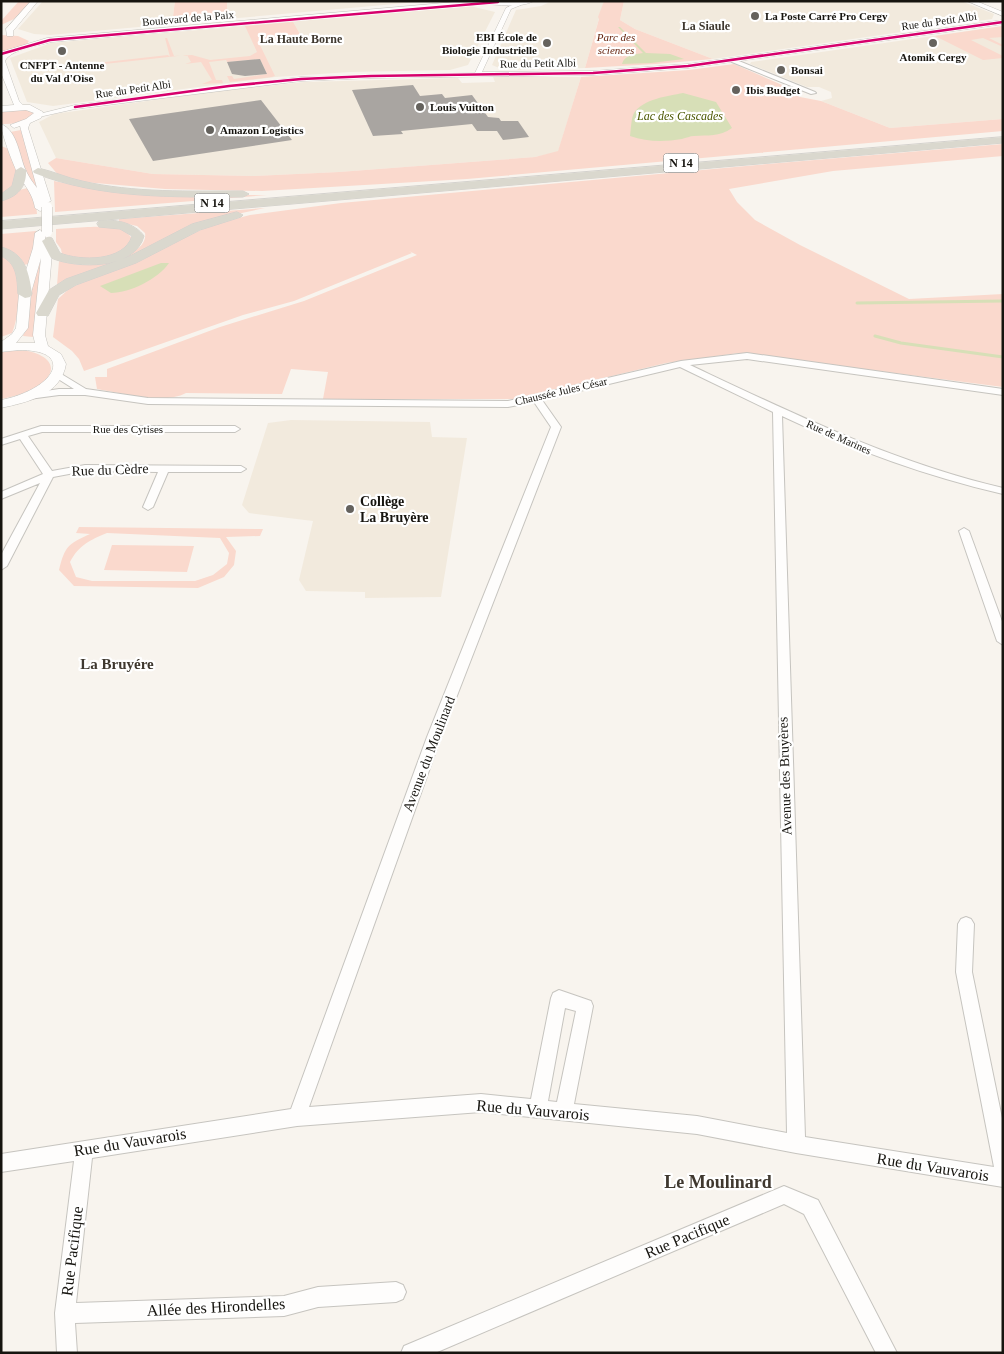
<svg xmlns="http://www.w3.org/2000/svg" width="1004" height="1354" viewBox="0 0 1004 1354" font-family="Georgia,serif">
	<style>
		.built { fill: #f2eadd }
		.green { fill: #fad9cd; fill-rule: evenodd }
		.water { fill: #d7dfb7 }
		.lines { fill: none; stroke-linecap: round; stroke-linejoin: round }
		.stream { stroke: #d7dfb7; stroke-width: 3 }
		.building { fill: #a9a5a1 }
		.minor-casing { stroke: #c6c4bf; stroke-width: 2 }
		.tertiary-casing { stroke: #c6c4bf; stroke-width: 1 }
		.secondary-casing { stroke: #c6c4bf; stroke-width: 1 }
		.trunk-casing { stroke: #d3d1cd; stroke-width: 1 }
		.minor { fill: #fefdfc; fill-rule: evenodd }
		.tertiary { fill: #fefdfc; fill-rule: evenodd }
		.secondary { fill: #fefdfc; fill-rule: evenodd }
		.trunk { fill: #dad8ce; fill-rule: evenodd }
		.secondary-bridge-casing { stroke: #c6c4bf; stroke-width: 11; stroke-linecap: butt }
		.secondary-bridge { stroke: #fefdfc; stroke-width: 10 }
		.cycleway-casing { stroke: #fff; stroke-width: 4 }
		.cycleway { stroke: #d6006c; stroke-width: 2.5 }
		.poi-dot { fill: #65625d; stroke: #fff; stroke-width: 2 }
		.labels { text-anchor: middle; dominant-baseline: central; stroke-width: 4.5; stroke-linejoin: round; paint-order: stroke }
		.far-poi-label { font-size: 11px; font-weight: bold; fill: #16140f; stroke: #fff; text-anchor: start }
		.far-street-label { font-size: 11px; fill: #16140f; stroke: #fff }
		.far-park-label { font-size: 11px; font-style: italic; fill: #601d07; stroke: #fff }
		.far-neighbourhood-label { font-size: 12px; font-weight: bold; fill: #3f382f; stroke: #fff }
		.far-water-label { font-size: 12px; font-style: italic; fill: #4b5700; stroke: #fff }
		.shield { fill: #fff; stroke: #5c5a57; stroke-width: 1 }
		.shield-label { font-size: 12px; font-weight: bold; fill: #16140f }
		.street-label { font-size: 14px; fill: #16140f; stroke: #fff }
		.poi-label { font-size: 14px; font-weight: bold; fill: #16140f; stroke: #fff; text-anchor: start }
		.neighbourhood-label { font-size: 15px; font-weight: bold; fill: #3f382f; stroke: #fff }
		.near-street-label { font-size: 16px; fill: #16140f; stroke: #fff }
		.near-neighbourhood-label { font-size: 18px; font-weight: bold; fill: #3f382f; stroke: #fff }
	</style>
	<rect width="100%" height="100%" fill="#f8f4ee"/>
	<path class="built" d="M43,1H175L172,24L50,35L34,34L18,29Z
		M227,1H429L227,19Z
		M552,1H604L585,68L504,70L492,65L516,10L541,6Z
		M624,1H961L994,14L992,19L713,59L635,29L620,20Z
		M470,6L495,12L468,65L450,70L350,72L275,77L53,106L27,102L10,58L51,43Z
		M1003,26V119L890,128L821,101L832,98L831,92L819,87H807L750,64L751,62Z
		M493,77H581L558,152L535,157L339,172L254,176L153,174L56,158L39,122L54,114L211,92L304,82L458,78L462,83L495,82Z
		M291,420L430,422L432,437L467,438L441,597L365,598V592L306,591L299,580L313,521L249,513L242,505L268,423Z"/>
	<path class="green" d="M19,1H32L14,19L1,25V21Z
		M175,1H227V19L172,24Z
		M604,1H624L620,20L635,29L713,59L656,64L585,68L599,19L598,17Z
		M293,22L301,36L258,41L275,76L272,77L230,82L227,76H232L234,79L267,74L260,59L227,62L226,60L209,62L216,80H222L223,83L202,84L212,80L201,62L185,64L191,62L187,55L86,66L61,67L168,55L170,57L165,38H167L174,56L192,55L210,60L250,56L257,52L245,26Z
		M1003,26V37L989,38L1003,45V47L983,38L971,40L1003,56V58L983,60L935,36Z
		M1,35L18,36L29,41C24,50 11,50 1,52Z
		M734,64L796,91L795,93L800,97L821,101L890,128L1003,119V131L467,179L262,191L165,189L84,182L59,176L48,163L56,158L153,174L254,176L339,172L535,157L558,151L581,77L689,70Z
		M22,109L33,112L35,114C27,123 13,124 1,124V111Z
		M21,130L39,192L27,175L10,132Z
		M1003,144V156L833,171L729,189L737,202L755,220L800,245L909,299L1003,294V387L739,353L666,363L516,399H323L328,372L291,369L282,394L186,393C164,405 121,393 97,389L95,377H107V369L220,327L304,301L417,255L409,251L412,253L294,301L243,315L84,371L79,359L72,351L53,337L58,299L70,288L212,225L250,215L341,203L757,165Z
		M1,146L9,149L17,172V184L1,196Z
		M54,181L84,187L236,195H267L55,212Z
		M28,188L35,196L37,214L1,217V199L19,190Z
		M265,208L223,217L148,250L57,285L59,261C68,263 77,265 86,265C102,264 149,255 145,233L137,226L119,222V219Z
		M88,227C101,227 125,224 132,239C130,242 128,247 125,249C109,262 80,260 62,254L61,249L56,242V229Z
		M36,231V240L28,264L24,265C20,254 12,251 1,249V234Z
		M42,249L35,330L33,337L23,336L28,322L30,283Z
		M1,256C7,259 13,263 16,269C23,283 18,319 12,333L1,337Z
		M22,350C57,355 62,376 28,391C20,395 11,397 1,399V352Z
		M79,527L263,529L260,536L226,537L236,551L234,565L224,577L198,588L74,586L59,570C65,546 68,544 90,534L76,533ZM107,533L220,538L229,553L227,564L213,575L195,581H92L76,577L70,562C79,545 90,540 107,533Z
		M112,545L194,546L187,572L104,570Z"/>
	<path class="water" d="M618,27H620L646,53L670,54L684,59L651,63L622,64C624,55 635,54 643,53Z
		M683,93L716,102L732,128C719,137 708,135 694,136C690,136 686,138 682,139C664,142 647,142 630,136C631,130 631,118 634,113C643,99 668,96 683,93Z
		M161,263H169C158,279 130,293 111,293L100,286Z"/>
	<g class="lines">
		<path class="stream" d="M857,303L1003,301
			M875,336L901,343L1003,357"/>
	</g>
	<path class="building" d="M260,59L267,74L245,76L232,74L227,62Z
		M413,85L420,96L442,94L445,98L472,95L488,117L499,118L501,121H518L529,137L503,140L497,131H477L472,124L401,131L403,134L373,136L352,90Z
		M261,100L292,140L153,161L129,119Z"/>
	<g class="lines">
		<g class="minor-casing">
			<path id="minor" d="M734,59L815,92L816,93L811,94L732,62Z
				M747,353L1003,389V395L747,359L690,365C792,413 892,462 1003,488V494C926,476 854,450 782,416L805,1137L994,1167L956,972L958,924L961,919L966,917L971,919L974,924L972,972L1003,1123V1187L796,1153L697,1134L481,1112L297,1126L92,1158L76,1303L284,1296L318,1287L396,1282L403,1285L406,1292L403,1299L396,1302L318,1307L284,1316L75,1323L77,1353H57L55,1313L74,1161L1,1172V1154L291,1109L427,737L551,427L534,402L508,407L148,404L85,395H59L29,399L24,396L26,394L59,389H74L55,377L53,375L58,372L86,389L148,398L508,401L681,361ZM680,367L773,412L787,1133L697,1116L574,1104L593,1006L591,1001L559,990L553,993L551,998L531,1099L481,1094L309,1107L441,737L561,427L542,400ZM565,1008L576,1011L557,1102L548,1101Z
				M41,426H235L240,429L235,432H42L28,436L52,471L85,465L241,466L246,469L241,472H168L153,507L148,510L143,507L158,472L85,471L53,477L7,566L1,570V555L40,483L1,499V492L43,474L20,439L1,445V439Z
				M964,528L969,531L1003,624V645L997,641L959,531Z
				M784,1186L818,1200L897,1353H876L804,1214L784,1204L435,1353H401L404,1346Z"/>
		</g>
		<g class="tertiary-casing">
			<path id="tertiary" d="M967,1H976L1003,12V16Z
				M519,2L521,5L511,9L482,72L593,71L688,64L1003,20V24L688,68L593,75L371,78L301,81L75,109L39,117L35,115L75,105L301,77L475,73L506,8Z"/>
		</g>
		<g class="secondary-casing">
			<path id="secondary" d="M31,1H38L13,31V36H7L6,29Z
				M466,1H534C519,9 498,4 481,4L51,42C38,46 11,49 5,61L19,101L23,105H30L43,112L41,118L30,123L28,128L51,201L44,204V210L40,211L35,208C33,195 26,187 19,176C14,167 1,133 1,124C18,131 19,156 26,171C29,177 33,183 37,188L20,126L14,128L10,125L26,119L34,113L26,110L1,112V106L14,105L1,73V52L47,38Z
				M40,230L45,233V239H52L53,241L45,335L48,346L61,354L66,364C61,395 28,402 1,408V400C64,387 77,341 1,352V342L12,334L16,328L19,293L33,248L35,233ZM41,258L33,335L35,343H16L28,328L31,293Z"/>
		</g>
		<g class="trunk-casing">
			<path id="trunk" d="M1003,137V143L1,229V221Z
				M21,167L26,170C27,187 17,197 1,201V194L12,186L16,170Z
				M38,168C53,171 67,178 82,181C134,193 190,191 243,191L249,194L243,197C173,197 101,199 34,173L33,171Z
				M237,212L243,215L241,217L200,230L136,263L76,285L59,295L48,316H38L36,313L49,290L66,279L128,257L192,224Z
				M99,221C114,218 135,223 144,236C135,270 77,269 51,258L42,241L48,237L52,238L60,253C80,261 124,262 132,236L120,229L99,227L97,224Z
				M1,247C25,253 29,272 32,294L30,297L25,298L18,294C17,278 17,263 1,256Z"/>
		</g>
		<use href="#minor" class="minor"/>
		<use href="#tertiary" class="tertiary"/>
		<use href="#secondary" class="secondary"/>
		<use href="#trunk" class="trunk"/>
		<g class="secondary-bridge-casing">
			<path id="secondary-bridge" d="M47,207V232"/>
		</g>
		<use href="#secondary-bridge" class="secondary-bridge"/>
		<g class="cycleway-casing">
			<path id="cycleway" d="M1,54L50,40L498,2
				M75,107L229,86L301,79L371,76L593,73L688,66L1003,22"/>
		</g>
		<use href="#cycleway" class="cycleway"/>
	</g>
	<g class="poi-dot">
		<circle cx="755" cy="16" r="5"/>
		<circle cx="547" cy="43" r="5"/>
		<circle cx="933" cy="43" r="5"/>
		<circle cx="62" cy="51" r="5"/>
		<circle cx="781" cy="70" r="5"/>
		<circle cx="736" cy="90" r="5"/>
		<circle cx="420" cy="107" r="5"/>
		<circle cx="210" cy="130" r="5"/>
		<circle cx="350" cy="509" r="5"/>
	</g>
	<g class="labels">
		<g class="far-poi-label">
			<text x="765" y="16">La Poste Carré Pro Cergy</text>
			<text x="537" y="37" text-anchor="end">EBI École de<tspan x="537" dy="13">Biologie Industrielle</tspan></text>
			<text x="933" y="57" text-anchor="middle">Atomik Cergy</text>
			<text x="62" y="65" text-anchor="middle">CNFPT - Antenne<tspan x="62" dy="13">du Val d'Oise</tspan></text>
			<text x="791" y="70">Bonsai</text>
			<text x="746" y="90">Ibis Budget</text>
			<text x="430" y="107">Louis Vuitton</text>
			<text x="220" y="130">Amazon Logistics</text>
		</g>
		<g class="far-street-label">
			<text transform="translate(188 18) rotate(-5)">Boulevard de la Paix</text>
			<text transform="translate(939 21) rotate(-8)">Rue du Petit Albi</text>
			<text transform="translate(538 63) rotate(-1)">Rue du Petit Albi</text>
			<text transform="translate(133 89) rotate(-8)">Rue du Petit Albi</text>
			<text transform="translate(561 391) rotate(-13)">Chaussée Jules César</text>
			<text x="128" y="429">Rue des Cytises</text>
			<text transform="translate(839 437) rotate(24)">Rue de Marines</text>
		</g>
		<g class="far-park-label">
			<text x="616" y="37">Parc des<tspan x="616" dy="13">sciences</tspan></text>
		</g>
		<g class="far-neighbourhood-label">
			<text x="706" y="26">La Siaule</text>
			<text x="301" y="39">La Haute Borne</text>
		</g>
		<g class="far-water-label">
			<text x="680" y="116">Lac des Cascades</text>
		</g>
		<g class="shield">
			<rect x="663.5" y="153.5" width="35" height="19" rx="4"/>
			<rect x="194.5" y="193.5" width="35" height="19" rx="4"/>
		</g>
		<g class="shield-label">
			<text x="681" y="163">N 14</text>
			<text x="212" y="203">N 14</text>
		</g>
		<g class="street-label">
			<text transform="translate(110 470) rotate(-2)">Rue du Cèdre</text>
			<text transform="translate(429 754) rotate(-69)">Avenue du Moulinard</text>
			<text transform="translate(785 776) rotate(-92)">Avenue des Bruyères</text>
		</g>
		<g class="poi-label">
			<text x="360" y="501">Collège<tspan x="360" dy="16">La Bruyère</tspan></text>
		</g>
		<g class="neighbourhood-label">
			<text x="117" y="664">La Bruyére</text>
		</g>
		<g class="near-street-label">
			<text transform="translate(533 1110) rotate(5)">Rue du Vauvarois</text>
			<text transform="translate(130 1142) rotate(-9)">Rue du Vauvarois</text>
			<text transform="translate(933 1167) rotate(9)">Rue du Vauvarois</text>
			<text transform="translate(687 1236) rotate(-23)">Rue Pacifique</text>
			<text transform="translate(72 1251) rotate(-83)">Rue Pacifique</text>
			<text transform="translate(216 1307) rotate(-3)">Allée des Hirondelles</text>
		</g>
		<g class="near-neighbourhood-label">
			<text x="718" y="1182">Le Moulinard</text>
		</g>
	</g>
	<rect width="1004" height="1354" fill="none" stroke="#16140f" stroke-width="5"/>
</svg>
